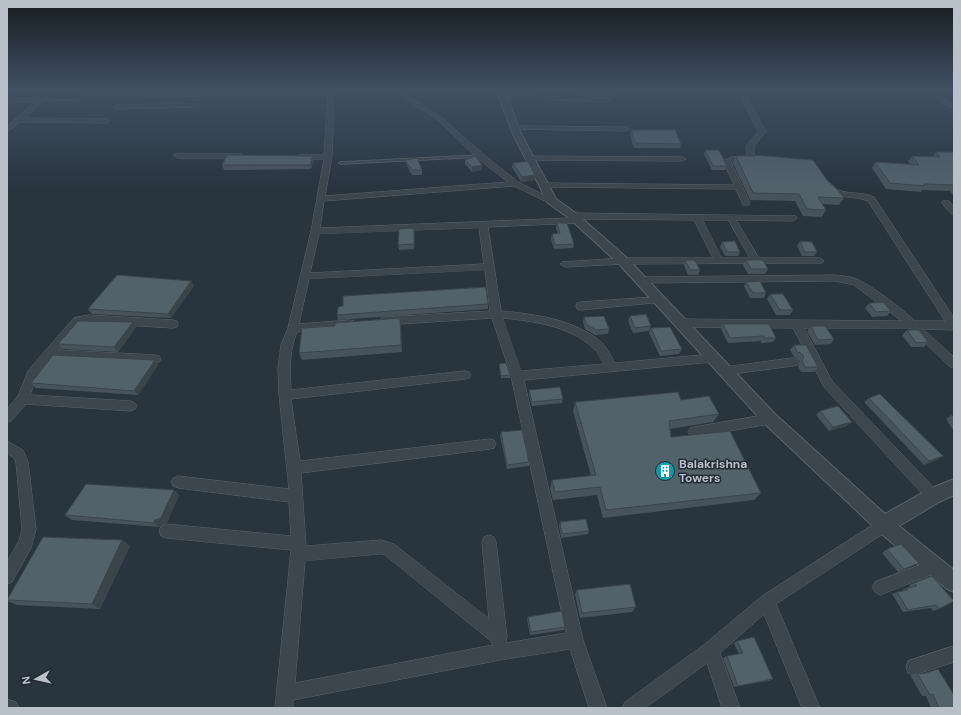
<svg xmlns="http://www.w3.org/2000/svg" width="961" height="715" viewBox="0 0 961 715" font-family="'DM Sans',sans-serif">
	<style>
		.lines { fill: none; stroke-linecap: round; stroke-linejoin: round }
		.service-casing { stroke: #5a646c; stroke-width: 1.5 }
		.minor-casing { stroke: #5a646c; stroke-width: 1 }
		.tertiary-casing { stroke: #5a646c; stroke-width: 2 }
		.service { fill: #3c464e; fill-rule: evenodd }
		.minor { fill: #3c464e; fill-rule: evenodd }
		.tertiary { fill: #3c464e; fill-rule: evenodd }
		.wall { fill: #47535c }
		.shaded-wall { fill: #3a444b }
		.building { fill: #53616b; stroke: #3a444b }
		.labels { text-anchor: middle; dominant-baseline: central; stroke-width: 3; stroke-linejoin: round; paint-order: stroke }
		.poi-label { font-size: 12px; font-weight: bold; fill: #b8c1c9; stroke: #212b34; text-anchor: start }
	</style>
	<rect width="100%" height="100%" fill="#28343e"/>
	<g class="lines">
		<g class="service-casing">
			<path id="service" d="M480,155L482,156L481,157L341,164L339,163L341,162Z"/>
		</g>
		<g class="minor-casing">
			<path id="minor" d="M128,89H134L131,94L329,91L332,89H338L334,93L332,157L325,196L508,182L477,158L437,119L390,89H397L441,117L483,154L518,182L556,201L552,203H549L514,186L324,201L320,228L570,218L569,216L570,214L573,213L796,216L797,218L793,221L736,220L759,258H819L822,259L824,261L822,263L623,264L565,267L560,264L562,262L623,258H713L694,220L580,219V222L577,223L488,227L501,311C534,314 574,319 601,342C606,347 611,356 615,363L712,354L716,355L718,358L716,361L712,362L524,380L583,640L607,708H589L570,649L500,660L293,700V708H275L291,550L166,538L161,536L159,531L161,526L166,524L291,536L289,502L178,488L173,486L171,482L173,478L178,476L289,489L279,395L278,368L281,345L288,328L311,231L324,159H299L295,157L299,155H324L328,95L203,96L43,101L25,118L107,119L110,121L107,123L20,122L7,132V126L35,102L7,103V99L125,94ZM703,220H728L750,258H722ZM479,228L484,264L310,273L319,234ZM485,270L490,311L385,317L381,318L380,321L381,324L385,325L492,318L511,376L566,633L506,643L507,637L496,542L494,537L489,535L484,537L482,542L489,619L394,544L381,540L306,546L301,473L490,449L494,448L496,444L494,440L490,439L300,461L291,399L465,379L469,378L471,375L469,372L465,371L291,390C290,369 289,351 297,332L350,328L354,327L355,324L354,321L350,320L299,324L309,279ZM503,318C533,321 570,326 593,348C598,352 601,359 604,364L521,371ZM381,554L385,555L491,641L493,645L295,683L305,561Z
				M737,89H743L766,132L754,146V160L731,162L750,203L749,205H743L736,189L545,187L541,185L545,183L734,185L723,161L731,157L747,156L746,146L758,132Z
				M927,89H933L945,100L954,104V109L941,102Z
				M940,89H954V91H943Z
				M503,95L608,98L611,100L608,102L501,98L500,97Z
				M198,104L201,106L200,107L117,109L114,107L117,105Z
				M515,126L626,127L629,129L626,131L513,129L512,128Z
				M175,154H241L245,156L241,158H178L174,156Z
				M527,156L682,157L686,159L682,161L530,160L526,158Z
				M826,185C833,184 835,190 841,191C852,194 863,192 874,197L954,318V330L923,329L954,357V368L950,367L910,328H804L832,381L938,492L940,496L938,500L933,502L928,500L824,387L793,328L680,327L676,326L675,323L676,320L680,319L902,321L899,319L854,285L835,281L642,283L637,280L642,277L835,275C841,276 848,276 854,278C869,283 902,309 915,321H945L868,201C854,195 837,200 826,189Z
				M943,201H949L954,207V215C949,213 945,207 942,203Z
				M658,297L663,300L662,302L581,310L577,309L576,306L577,303L581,302Z
				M89,315L173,320L177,321L178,324L177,327L173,328L89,323L81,324L59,350L155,355L159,356L161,359L159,362L155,363L52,358L37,376L30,395L131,401L135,403L137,406L135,409L131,411L26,404L11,421L7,422V409L18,396L28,371L45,351L74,318Z
				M793,358L797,359L799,362L797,365L793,366L725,375L721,374L719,371L721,368L725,367Z
				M770,414L774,415L776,419L774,423L770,424L694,437L690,436L688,432L690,428L694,427Z
				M7,441L23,450L28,462L36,529L31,548L12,582L7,584V562L19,541L22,529L16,462L14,458L7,453Z
				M884,518L889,520L891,525L889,530L776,604L820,708H802L764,614L720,653L740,708H722L707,663L645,708H622L625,702L705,644L762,596Z
				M936,559L941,561L943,566L941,571L880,595L875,592L872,587L875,582Z
				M954,646V662L914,675L908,673L906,667L908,661Z
				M7,699L16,702L19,708H7Z"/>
		</g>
		<g class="tertiary-casing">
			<path id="tertiary" d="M496,89H504L521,134L556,199L577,214L627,258L775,414L885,514L927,490L954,479V495L939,502L899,526L954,570V592L947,589L878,531L765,424L619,264L569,218L548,203L513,134Z"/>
		</g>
		<use href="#service" class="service"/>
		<use href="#minor" class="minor"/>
		<use href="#tertiary" class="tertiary"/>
	</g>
	<path class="wall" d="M567,89H616L617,92L616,95H569Z
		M631,130L681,144L680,148H634L630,135Z
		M705,150L727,166L725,170H712L704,154Z
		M936,152H954V196L950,191L922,190L921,192L886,189L872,168L875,162L910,164L908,161L912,156L932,157Z
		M755,155L827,180L844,198L839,205L823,204L826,210L822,217L803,216L795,201L750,200L733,163L736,156H755Z
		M313,156L314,160L311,169L224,170L222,165Z
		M405,160L422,170V175H412L406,164Z
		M465,160L482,170L472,172L465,164Z
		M513,163L535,180L521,182L512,167Z
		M557,223L574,244L573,248L554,249L551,239L552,234H558L556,228Z
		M415,233L414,249L399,250L398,245Z
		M800,241L817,252L814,256H802L797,246Z
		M722,242L740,252L738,256H725L720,247Z
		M685,260L700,270L698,275H688L684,265Z
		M746,260L768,269L765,274H748L743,265Z
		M191,281L194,286L171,318L92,314L88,309Z
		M746,282L766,293L764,298H750L744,286Z
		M770,294L793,310L790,315H776L767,299Z
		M869,303L891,311L887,316L872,317L865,308Z
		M488,304V309L338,320L337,315Z
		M630,316L651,326L649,331L633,333L628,321Z
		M584,317L609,329L608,334L595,335L585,329L583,322Z
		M133,322L136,327L118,352L62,349L58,344Z
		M723,324L776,338L773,342L761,343V341L728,343L721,329Z
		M401,325L402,352L302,360L299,353Z
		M811,326L834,339L831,344L815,345L807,331Z
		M651,328L682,349L679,354L660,356L649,333Z
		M907,330L928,342L924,347H911L902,335Z
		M794,345L818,367L814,372H801L798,366L800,361L797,358L794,357L790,350Z
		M155,360L158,365L138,395L36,388L31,383Z
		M499,364L510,375V378H501Z
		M529,390L563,399L562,403L532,406L529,395Z
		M869,398L943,456L937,460L924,465L864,402Z
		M681,400L719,414L713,422L670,429L671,437L761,493L754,500L603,518L597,495L553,500L550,488L552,480L591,476L573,411L575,402Z
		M820,411L847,426L829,431L816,415Z
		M952,415L954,418V431L946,419Z
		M501,432L529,462V466L507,469L500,436Z
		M174,490L179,495L167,523L160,525L159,527L72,520L65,515Z
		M560,522L589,531L588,534L561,538L559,526Z
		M122,540L130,546L100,609L17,605L7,601Z
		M887,549L919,563L913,566L898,572L882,553Z
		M914,583L939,609L933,611L931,608L903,612L892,594L897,592L902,591V590L907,588L910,587L909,585Z
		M577,590L636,607L632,612L580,618L575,594Z
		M528,617L565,627L564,630L530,635L527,619Z
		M737,641L773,679L769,681L734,687L723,658L727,656L739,654L734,643Z
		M938,669L954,708H931L926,696H922L910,675L917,673L921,674Z"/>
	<path class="shaded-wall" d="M313,156L314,160L311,169L310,165Z
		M482,165V170L472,172V167Z
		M535,175V180L521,182L522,177Z
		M414,228L415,233L414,249Z
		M191,281L194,286L171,318L168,314Z
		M400,318L401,325L402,352L401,345Z
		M133,322L136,327L118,352L114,347Z
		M155,360L158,365L138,395L134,391Z
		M852,422L847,426L829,431L833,427Z
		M943,456L937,460L924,465L929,461Z
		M174,490L179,495L167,523L160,525L159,527L154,523Z
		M122,540L130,546L100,609L92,604Z
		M919,563L913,566L898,572L904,569Z"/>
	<path class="building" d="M568,89H616L617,92H569Z
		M631,130H675L681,144L635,143Z
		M705,150H719L727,166H713Z
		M936,152H954V185L924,184L925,186L890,183L875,162L919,165L912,156L940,157Z
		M227,155L313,156L310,165H222Z
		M755,155L813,160L827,180L837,189L844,198L818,197L826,210L807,209L799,194L753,193L736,156H756Z
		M475,156L482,165L472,167L465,160Z
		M417,158L422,170H412L405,160Z
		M528,161L535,175L522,177L513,163Z
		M557,223H567L574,244L555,245L552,234L560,233Z
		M414,228V244L398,245L399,229Z
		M735,241L740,252H727L722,242Z
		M800,241L812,242L817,252H805Z
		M685,260H695L700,270H690Z
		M746,260H763L768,269H751Z
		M117,275L191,281L168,314L88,309Z
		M760,281L766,293H753L746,282Z
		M486,287L488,304L337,315L338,307L343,306V296Z
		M770,294H783L793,310H780Z
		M883,302L891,311L876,312L869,303Z
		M646,314L651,326L635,328L630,316Z
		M604,316L609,329L596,330L586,324L584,317Z
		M400,318L401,345L299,353L302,328L335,326V323Z
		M78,321L133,322L114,347L58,344Z
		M723,324H769L776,338H764V336L730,338Z
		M811,326H825L834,339L818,340Z
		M670,327L682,349L661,351L651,328Z
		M907,330H919L928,342L916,343Z
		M794,345H806L818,367H805L802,361L804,356L801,353L797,352Z
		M53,355L155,360L134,391L31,383Z
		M506,363L510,375L501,376L499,364Z
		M560,387L563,399L532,402L529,390Z
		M678,392L681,400L709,396L719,414L669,421L671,437L730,431L761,493L606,510L600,487L555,492L552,480L596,475L575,402Z
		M880,394L943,456L929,461L869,398Z
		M838,406L852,422L833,427L820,411Z
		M522,430L529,462L507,465L501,432Z
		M86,484L174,490L161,518L155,520L154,523L65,515Z
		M586,519L589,531L562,534L560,522Z
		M43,537L122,540L92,604L7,600Z
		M901,544L919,563L904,569L887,549Z
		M932,576L954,601L939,609L936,605L908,610L897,592L908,590L907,588L917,586L914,583Z
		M630,584L636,607L582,613L577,590Z
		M562,611L565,627L531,632L528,617Z
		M754,637L773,679L738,686L727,656L743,653L737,641Z
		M938,669L954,695V708H939L933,694L930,695L917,673L922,674Z"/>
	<linearGradient id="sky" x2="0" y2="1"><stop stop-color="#161d22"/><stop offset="0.47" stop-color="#425063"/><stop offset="1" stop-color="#425063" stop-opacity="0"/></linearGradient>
	<rect width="961" height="189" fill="url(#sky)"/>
	<defs>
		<g id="building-disc" transform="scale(1)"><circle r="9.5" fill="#0f9aa8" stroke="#212b34"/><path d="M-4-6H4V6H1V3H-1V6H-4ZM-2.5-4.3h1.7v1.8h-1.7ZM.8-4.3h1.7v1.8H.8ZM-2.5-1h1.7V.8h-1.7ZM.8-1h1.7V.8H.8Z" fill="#fff"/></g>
	</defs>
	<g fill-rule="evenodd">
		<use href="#building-disc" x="665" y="471"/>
	</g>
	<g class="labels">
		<g class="poi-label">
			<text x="679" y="464">Balakrishna<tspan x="679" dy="14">Towers</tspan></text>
		</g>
	</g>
	<rect width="961" height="715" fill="none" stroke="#b8c1c9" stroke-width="16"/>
	<g transform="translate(36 679) rotate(262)" stroke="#212b34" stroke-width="3" paint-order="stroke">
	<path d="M0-3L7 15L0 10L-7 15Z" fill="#b8c1c9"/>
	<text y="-6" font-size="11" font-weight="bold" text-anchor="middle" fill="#b8c1c9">N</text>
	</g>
</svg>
